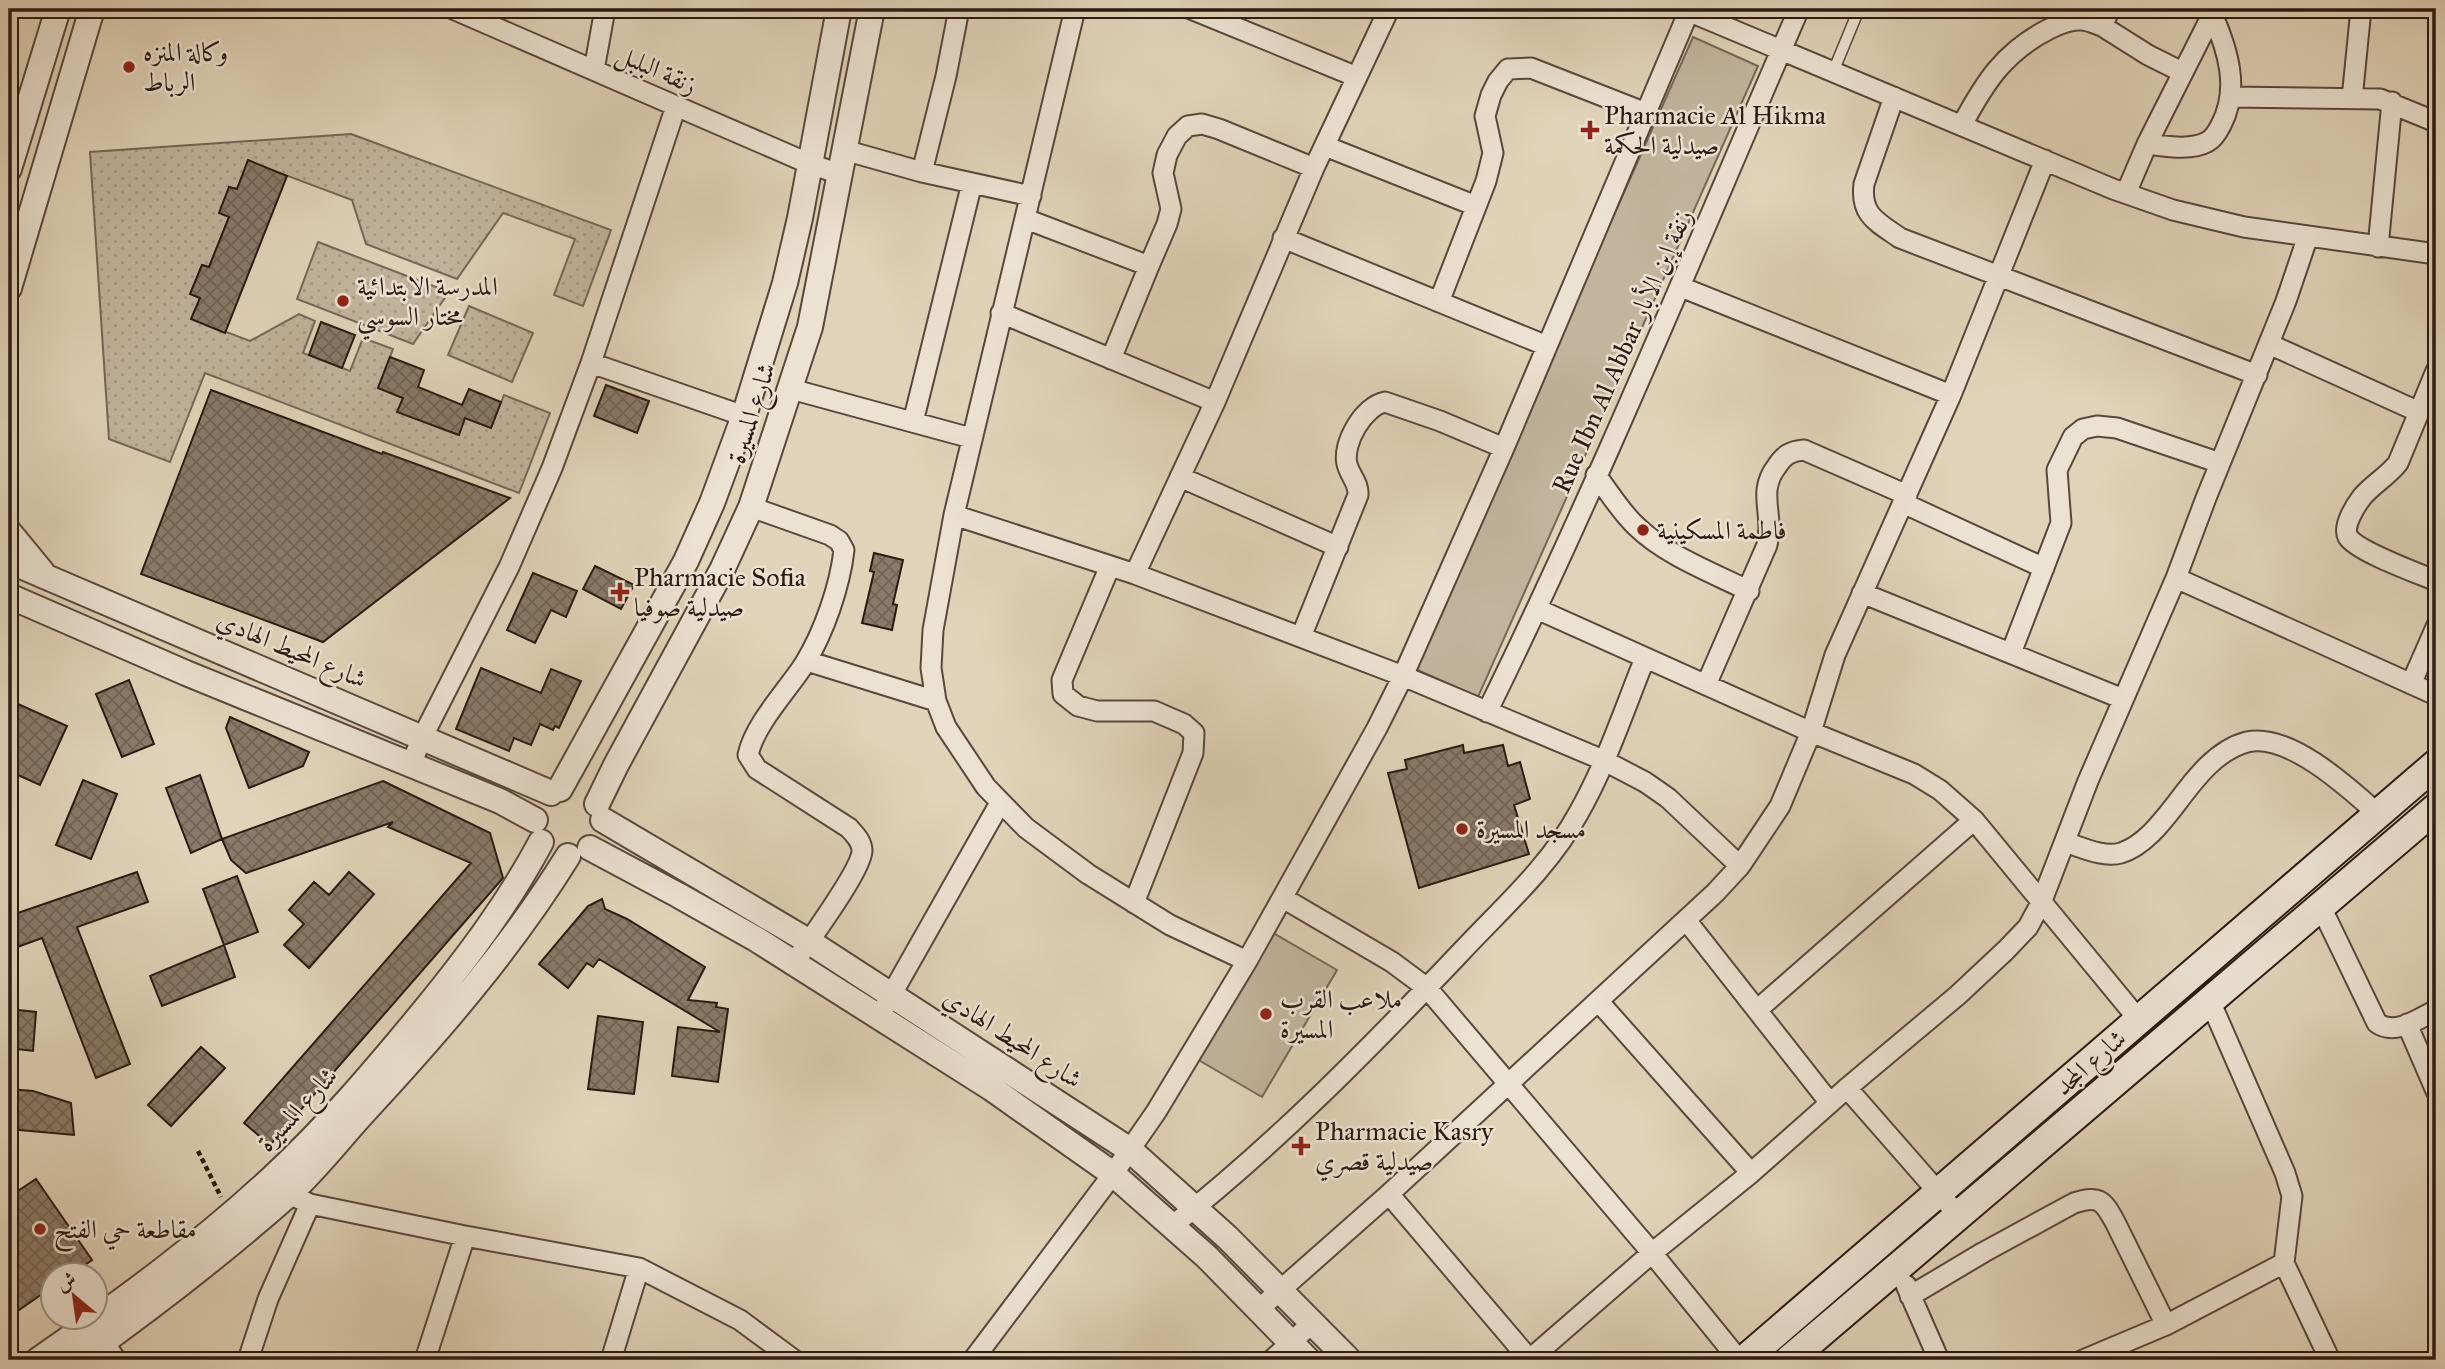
<svg xmlns="http://www.w3.org/2000/svg" width="2445" height="1369" viewBox="0 0 2445 1369" font-family="'IM FELL Great Primer',Amiri,serif">
	<style>
		.grass { fill: url(#grass-dots); stroke: #766758; stroke-width: 2 }
		.green { fill: #c2b49d; stroke: #766758; stroke-width: 2 }
		.building { fill: url(#building-cross-hatch); stroke: #2b1a12; stroke-width: 2 }
		.lines { fill: none; stroke-linecap: round; stroke-linejoin: round }
		.service-casing { stroke: #58483c; stroke-width: 13 }
		.minor-casing { stroke: #58483c; stroke-width: 23 }
		.tertiary-casing { stroke: #58483c; stroke-width: 28 }
		.secondary-casing { stroke: #2b1a12; stroke-width: 32 }
		.path { stroke: #2b1a12; stroke-width: 4.5; stroke-dasharray: 5 3.5; stroke-linecap: butt }
		.service { stroke: #ece2d2; stroke-width: 10 }
		.minor { stroke: #ece2d2; stroke-width: 19 }
		.tertiary { stroke: #ece2d2; stroke-width: 24 }
		.secondary { stroke: #ece2d2; stroke-width: 28 }
		.poi-dot { fill: #8f2418; stroke: #ece2d2; stroke-width: 2.5 }
		.labels { text-anchor: middle; dominant-baseline: central; stroke-width: 5; stroke-linejoin: round; paint-order: stroke }
		.poi-label { font-size: 26px; fill: #2b1a12; stroke: #ece2d2; text-anchor: start }
		.street-label { font-size: 26px; fill: #2b1a12; stroke: #ece2d2 }
	</style>
	<defs>
		<pattern id="grass-dots" width="8" height="8" patternUnits="userSpaceOnUse" patternTransform="scale(1.75)"><rect width="8" height="8" fill="#c2b49d"/><path d="M2 2h.1M6 6h.1" fill="none" stroke="#a79a86" stroke-width="1.8" stroke-linecap="round"/></pattern>
		<pattern id="building-cross-hatch" width="8" height="8" patternUnits="userSpaceOnUse" patternTransform="scale(1.75)"><rect width="8" height="8" fill="#8a7a69"/><path d="M0 0l8 8M0 8l8-8" fill="none" stroke="#716355"/></pattern>
	</defs>
	<rect width="100%" height="100%" fill="#e1d3b9"/>
	<filter id="stains"><feTurbulence type="fractalNoise" baseFrequency=".00286" numOctaves="4"/><feColorMatrix values="0 0 0 0 .2 0 0 0 0 .09 0 0 0 0 .02 0 0 0 .5 -.17"/></filter>
	<radialGradient id="worn" r=".72"><stop offset=".6" stop-color="#630" stop-opacity="0"/><stop offset="1" stop-color="#630" stop-opacity=".3"/></radialGradient>
	<path class="grass" d="M351,134L611,230L583,306L554,295L575,239L503,213L457,279L366,244L352,200L248,161L237,189L229,187V217L209,267L202,265L191,294L200,298L192,319L250,341L299,314L315,321L303,353L350,371L363,338L393,349L378,388L403,398L398,412L458,435L465,418L491,428L504,395L550,413L519,493L205,373L170,462L109,439L90,152Z
		M318,242L449,292L413,344L297,299Z
		M469,306L533,333L512,382L448,355Z"/>
	<path class="green" d="M1693,37L1758,66L1478,697L1413,668Z
		M1270,931L1337,970L1262,1097L1195,1058Z"/>
	<path class="building" d="M248,160L287,176L225,333L191,319L200,298L190,294L202,265L209,267L229,217L219,213L229,187L237,189Z
		M321,322L355,335L342,368L309,355Z
		M390,357L424,370L418,387L462,405L469,389L501,402L491,428L465,418L459,435L397,412L403,398L378,388Z
		M606,385L649,401L637,433L594,416Z
		M211,390L382,454L383,452L510,498L323,642L141,574Z
		M874,553L903,560L893,604L897,605L892,630L862,623L874,572L870,571Z
		M595,566L634,585L621,609L583,589Z
		M533,573L577,591L566,617L551,610L535,643L507,630Z
		M481,668L541,693L551,669L581,681L559,728L555,726L553,730L540,724L531,745L514,738L509,751L456,729Z
		M129,680L154,744L122,757L96,694Z
		M9,700L67,726L40,785L9,771Z
		M230,717L309,752L303,766L249,788L226,728Z
		M1463,745L1464,753L1503,745L1508,766L1520,762L1530,799L1514,805L1529,854L1419,888L1388,773L1407,769L1405,760Z
		M200,775L222,839L191,853L166,788Z
		M83,780L117,794L91,859L56,845Z
		M383,781L490,833L503,878L270,1145L244,1123L471,863L388,827L393,822L246,873L231,860L222,839Z
		M137,872L148,902L77,927L130,1064L96,1078L42,938L9,950V916Z
		M349,872L374,894L309,968L284,945L304,924L289,910L314,882L329,895Z
		M237,876L258,932L224,945L203,889Z
		M602,899L605,909L627,919L705,967L688,1000L717,1003L716,1007L728,1009L718,1082L672,1076L678,1027L720,1032L599,959L593,967L587,963L568,988L539,964L588,906Z
		M224,945L235,977L162,1006L150,976Z
		M9,1009L36,1012L33,1051L9,1048Z
		M598,1016L643,1022L634,1094L588,1089Z
		M201,1047L225,1068L171,1126L148,1105Z
		M9,1089L33,1091L71,1103L74,1135L9,1129Z
		M36,1179L92,1260L71,1275H52V1287L9,1317V1197Z"/>
	<g class="lines">
		<g class="service-casing">
			<path id="service" d="M1833,72L1859,9"/>
		</g>
		<g class="minor-casing">
			<path id="minor" d="M453,9L676,106L810,164L840,174
				M1075,9L954,515L933,630L931,668L936,701L946,727L986,787L1026,828L1088,874L1170,925L1247,961
				M1191,9L1357,77
				M1683,9L2113,189L2173,210L2244,227L2436,254
				M2110,9L2102,26L2148,55L2182,72
				M594,70L605,9
				M1894,97L1864,184C1860,215 1877,222 1900,238L2257,375
				M2230,97L2380,99L2436,122
				M2352,99L2361,9
				M1962,125C1985,82 2004,52 2049,29C2059,24 2070,19 2081,20C2088,20 2096,24 2102,26
				M2147,144C2165,146 2190,151 2207,142C2213,139 2218,131 2221,125C2240,89 2228,50 2212,14
				M1325,146L1476,206
				M844,150L922,172L1031,196
				M922,172L946,76L959,9
				M2126,193L2147,144L2215,9
				M1026,219L1149,266L1111,359
				M1283,238L1547,346
				M2378,247L2392,102
				M1149,266L1167,224L1171,209L1163,173L1167,155L1177,136L1188,126L1202,124L1219,129L1314,168
				M1681,287L1951,395
				M1439,302L1486,181L1493,153L1485,116L1491,95L1498,81L1508,69L1531,68L1646,113
				M1001,313L1215,402
				M2269,344L2419,412
				M591,363L744,416
				M2436,371L2398,463C2388,476 2373,484 2362,497C2356,505 2342,526 2348,537C2358,552 2418,573 2436,581
				M791,389L971,438
				M913,422L972,183
				M1596,475C1609,492 1621,512 1636,526C1667,556 1711,572 1749,591
				M1180,477L1338,547
				M1903,503L2044,568
				M751,507L830,535L839,541L844,550C840,586 824,632 805,663C788,690 755,723 748,755L757,769L849,828C855,835 862,841 862,851C861,871 808,942 794,963
				M954,515L1135,574L1403,676L1603,760L1645,782L1668,798L1740,866
				M1110,566L1062,680L1063,694L1078,706L1097,711H1154L1184,724L1194,733L1193,753L1134,903
				M1135,574L1215,402L1314,168L1389,9
				M2176,578L2436,695
				M1862,593L2123,699
				M1537,609L1811,732L1914,774L1940,790L1974,820L2139,1020
				M1301,637L1358,495C1359,483 1350,476 1347,464C1342,443 1364,406 1385,402L1440,421L1504,448
				M2011,653L2061,523L2057,470L2073,437L2083,429L2097,426L2117,428L2220,463
				M807,661L936,701
				M2411,684L2436,627
				M1706,685L1767,545C1775,514 1756,493 1777,466C1784,455 1791,451 1804,450L1907,495
				M1487,712C1600,482 1697,244 1799,9
				M411,764L422,738L509,567L552,468L591,363L676,106
				M2065,842C2081,847 2103,858 2121,853C2144,846 2162,822 2176,804C2194,780 2216,750 2247,742C2289,732 2350,789 2378,814
				M1283,898L1392,962L1427,988L1652,1253L1739,1360
				M2321,907L2377,1023C2395,1036 2418,1019 2436,1010
				M1686,920L1830,1103
				M2210,1001L2285,1173L2292,1196L2284,1263L2330,1360
				M1599,1002L1751,1173
				M885,1006L1000,803
				M1757,1010L1974,820
				M2407,1024L2436,1091
				M1847,1088L1959,1216
				M280,1184L289,1194L310,1204L465,1236L639,1268L740,1320L794,1360
				M1389,1194L1530,1360
				M1172,1226C1276,1144 1370,1048 1461,952C1502,908 1549,867 1578,814C1606,765 1624,710 1645,658
				M1906,1285L1939,1360
				M1910,1296L1984,1252L2074,1203C2099,1195 2103,1200 2115,1222L2166,1325
				M1259,1309L1389,1194L1715,893L1740,866L1780,806L1811,732L1835,655L1951,395L2045,160
				M97,1332L116,1360
				M248,1360L268,1299L310,1204
				M425,1360L465,1236
				M611,1360L639,1268
				M973,1360L1113,1174L1156,1112L1247,961L1377,728L1403,676L1504,448L1689,11
				M1272,1360L1312,1323
				M1529,1360L1652,1253L1751,1173L1847,1088L1958,995L2006,950L2028,927L2041,903L2088,781L2176,578L2206,498L2286,301L2308,236
				M2083,1360L2166,1325L2284,1263"/>
		</g>
		<g class="tertiary-casing">
			<path id="tertiary" d="M9,169L58,9
				M9,288L92,9
				M9,532L42,572
				M9,561L551,793
				M9,596L186,673L500,801L535,820
				M560,789L686,561L712,503L744,416L785,283L800,218L839,9
				M597,804L616,765L722,570L751,507L810,327L872,9
				M603,820L808,941L1130,1150L1228,1238L1349,1360
				M590,848L678,895L756,939L991,1088L1113,1174L1207,1257L1308,1360
				M38,1360C119,1304 200,1245 273,1177C327,1127 376,1069 423,1012C467,958 508,904 541,842
				M78,1360C150,1309 221,1254 287,1196C316,1170 340,1138 366,1110C440,1030 511,948 568,856"/>
		</g>
		<g class="secondary-casing">
			<path id="secondary" d="M1744,1360L2436,764
				M1789,1360L2436,808"/>
		</g>
		<path class="path" d="M198,1151L221,1197"/>
		<use href="#service" class="service"/>
		<use href="#minor" class="minor"/>
		<use href="#tertiary" class="tertiary"/>
		<use href="#secondary" class="secondary"/>
	</g>
	<g class="poi-dot">
		<circle cx="129" cy="67" r="7"/>
		<path d="M1586.5 119.5h7v7h7v7h-7v7h-7v-7h-7v-7h7z"/>
		<circle cx="343" cy="301" r="7"/>
		<circle cx="1643" cy="530" r="7"/>
		<path d="M616.5 581.5h7v7h7v7h-7v7h-7v-7h-7v-7h7z"/>
		<circle cx="1462" cy="829" r="7"/>
		<circle cx="1266" cy="1014" r="7"/>
		<path d="M1297.5 1135.5h7v7h7v7h-7v7h-7v-7h-7v-7h7z"/>
		<circle cx="40" cy="1229" r="7"/>
	</g>
	<g class="labels">
		<g class="poi-label">
			<text x="143" y="52">وكالة المنزه<tspan x="143" dy="30">الرباط</tspan></text>
			<text x="1604" y="115">Pharmacie Al Hikma<tspan x="1604" dy="30">صيدلية الحكمة</tspan></text>
			<text x="357" y="286">المدرسة الابتدائية<tspan x="357" dy="30">مختار السوسي</tspan></text>
			<text x="1657" y="530">فاطمة المسكينية</text>
			<text x="634" y="577">Pharmacie Sofia<tspan x="634" dy="30">صيدلية صوفيا</tspan></text>
			<text x="1476" y="829">مسجد المسيرة</text>
			<text x="1280" y="999">ملاعب القرب<tspan x="1280" dy="30">المسيرة</tspan></text>
			<text x="1315" y="1131">Pharmacie Kasry<tspan x="1315" dy="30">صيدلية قصري</tspan></text>
			<text x="54" y="1229">مقاطعة حي الفتح</text>
		</g>
		<g class="street-label">
			<text transform="translate(657 69) rotate(24)">زنقة البلبل</text>
			<text transform="translate(1622 351) rotate(-66)">Rue Ibn Al Abbar زنقة إبن الأبار</text>
			<text transform="translate(751 413) rotate(-72)">شارع المسيرة</text>
			<text transform="translate(292 649) rotate(23)">شارع المحيط الهادي</text>
			<text transform="translate(1013 1038) rotate(33)">شارع المحيط الهادي</text>
			<text transform="translate(2090 1062) rotate(-41)">شارع المجد</text>
			<text transform="translate(297 1109) rotate(-47)">شارع المسيرة</text>
		</g>
	</g>
	<rect width="2445" height="1369" fill="none" stroke="#e1d3b9" stroke-width="35"/>
	<rect x="10" y="10" width="2424" height="1348" fill="none" stroke="#2b1a12" stroke-width="3.5"/>
	<rect x="18" y="18" width="2410" height="1334" fill="none" stroke="#2b1a12" stroke-width="2"/>
	<g transform="translate(74 1296) rotate(331)"><circle r="33" fill="#ece2d2" stroke="#9f9285" stroke-width="2"/>
	<path d="M0-5L12 26L0 18L-12 26Z" fill="#8f2418"/>
	<text y="-10" font-size="19" font-weight="bold" text-anchor="middle" fill="#2b1a12">ش</text>
	</g>
	<rect width="100%" height="100%" filter="url(#stains)"/>
	<rect width="100%" height="100%" fill="url(#worn)"/>
</svg>
